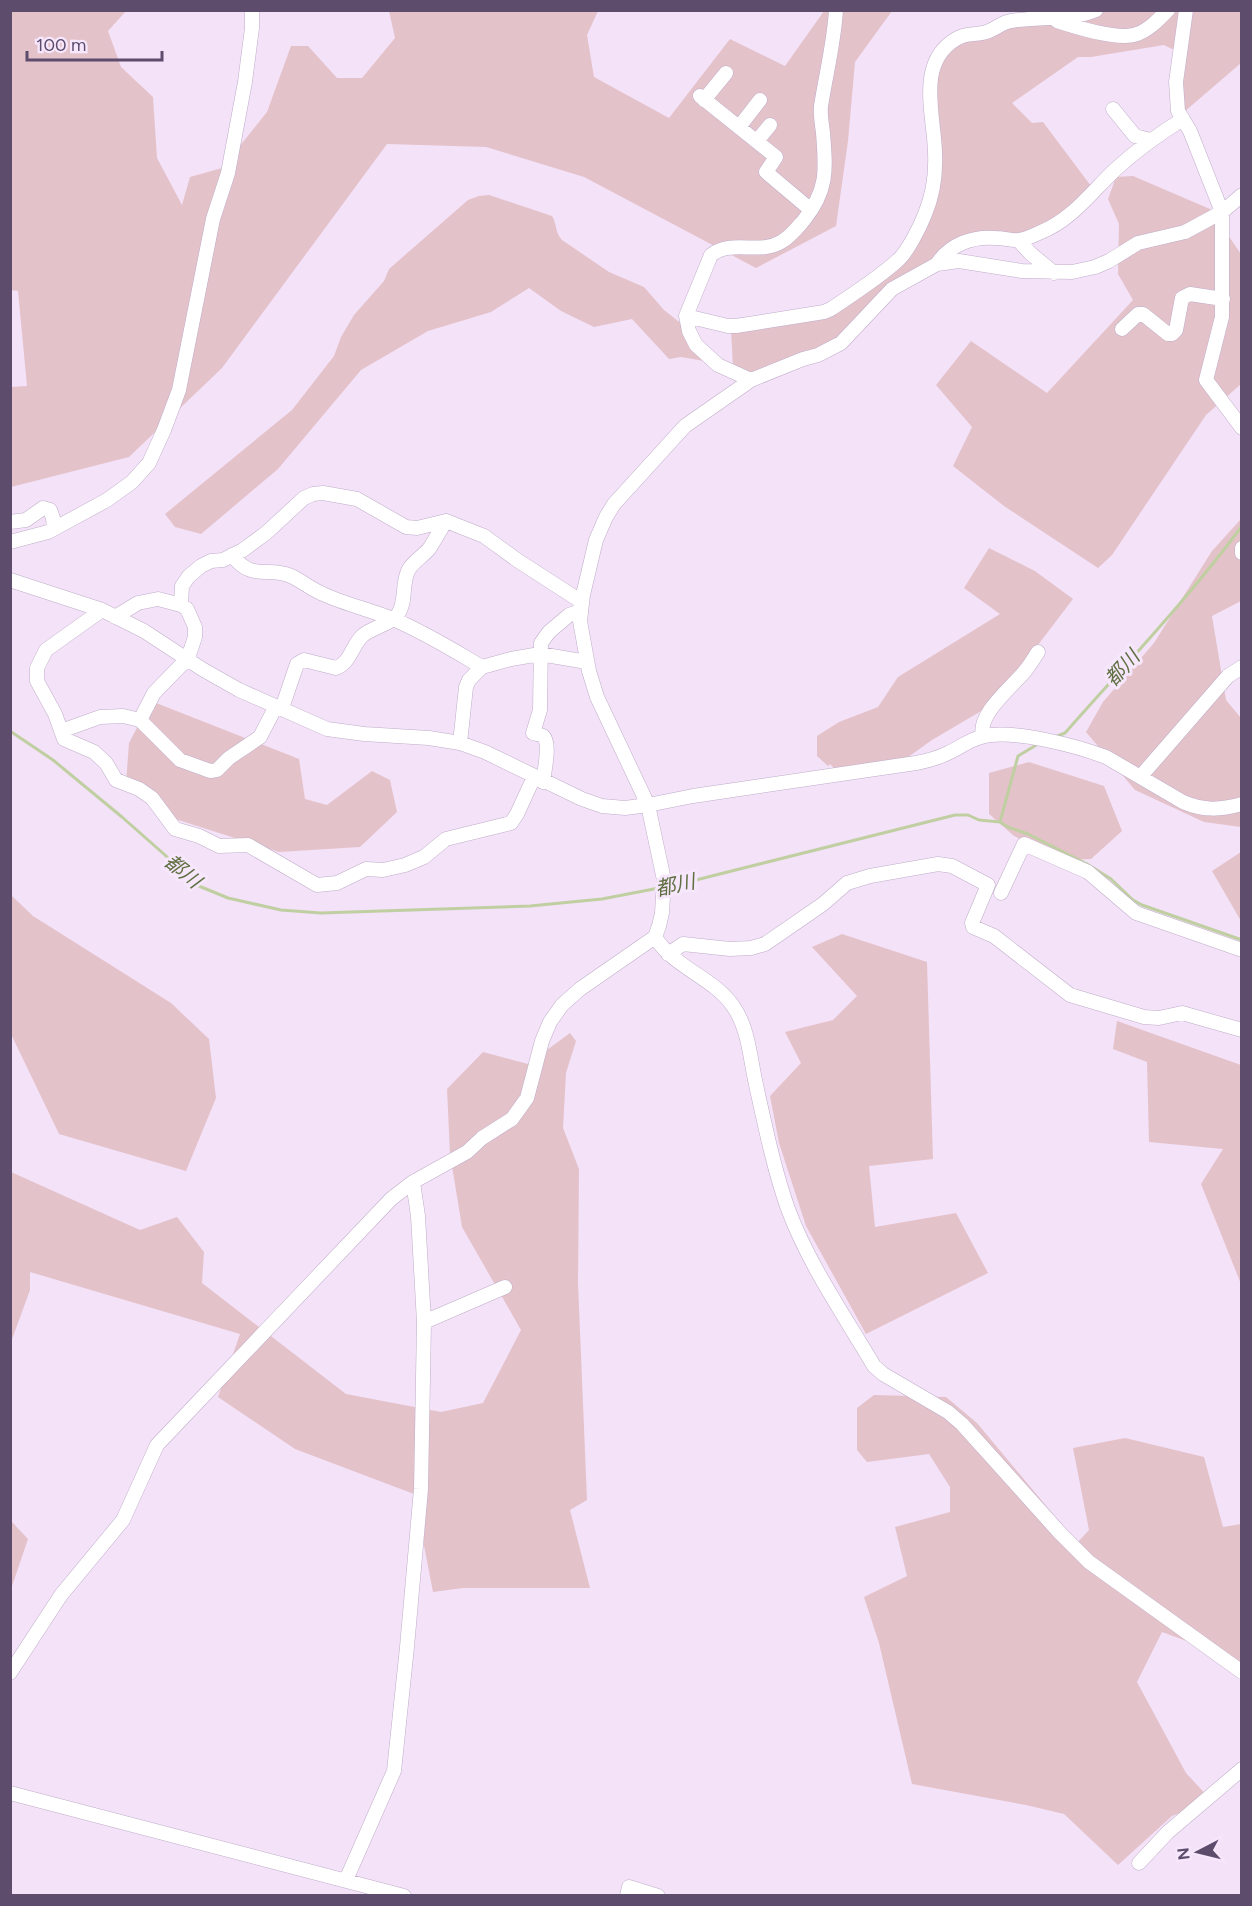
<svg xmlns="http://www.w3.org/2000/svg" width="1252" height="1906" viewBox="0 0 1252 1906" font-family="Figtree,'Noto Sans JP',sans-serif">
	<style>
		.green { fill: #e4c2ca }
		.lines { fill: none; stroke-linecap: round; stroke-linejoin: round }
		.stream { stroke: #c0cfa1; stroke-width: 3 }
		.minor-casing { stroke: #bfadc9; stroke-width: 15 }
		.minor { stroke: #fff; stroke-width: 14 }
		.labels { text-anchor: middle; dominant-baseline: central; stroke-width: 6; stroke-linejoin: round; paint-order: stroke }
		.water-label { font-size: 20px; font-style: italic; fill: #607042; stroke: #f7e7fc }
	</style>
	<rect width="100%" height="100%" fill="#f4e2f8"/>
	<path class="green" d="M11,11H126L108,31L121,67L153,97L157,158L182,205L190,177L222,168L267,112L291,46H308L337,78H362L395,38L389,11H598L587,35L594,77L669,118L730,39L785,66L824,11H892L855,62L848,141L836,226L756,268L584,177L486,147L387,144L222,368L129,457L11,487V387L27,386L18,291L10,290Z
		M1106,11H1182L1176,51L1164,45L1091,57H1078L1012,103L1032,123L1043,122L1091,186L1057,221L1024,235L983,234L920,275L837,344L755,374L733,368L731,329L829,313L900,262L926,220L933,81L953,44L1005,27L1085,19Z
		M1188,11H1241V63L1184,112L1179,74Z
		M1133,176L1210,209L1241,254V384L1206,415L1112,555L1098,568L1004,506L953,466L972,427L936,385L971,341L1047,393L1133,300L1118,274L1119,224L1108,199L1116,177Z
		M489,195L552,216C557,224 555,233 562,240L609,272L644,287L664,310L683,325L710,362L681,357L669,359L632,319L594,327L561,311L529,288L491,312L428,331L361,370L278,469L201,534L175,527L165,514L292,410L334,356L341,337L354,315L384,281L389,269L468,200L479,196Z
		M1241,519V601L1212,616L1226,700L1241,718V827L1204,822L1135,790L1086,732L1103,702L1154,643L1212,551Z
		M989,548L1035,571L1073,599L993,704L932,740L904,760L840,774L830,764L828,766L817,756V736L839,722L878,707L898,677L1000,614L964,588Z
		M151,701L299,759L305,799L327,805L372,771L390,780L397,812L360,847L279,852L169,817L126,784L129,743Z
		M1029,762L1104,786L1122,831L1091,859L1067,860L1014,836L989,814V773Z
		M1241,852V921L1212,871Z
		M11,895L33,916L171,1003L209,1039L216,1098L186,1171L59,1134L11,1034Z
		M842,934L927,962L933,1159L869,1166L875,1227L956,1213L988,1273L866,1334L806,1226L779,1143L770,1096L801,1063L785,1032L833,1020L857,996L812,947Z
		M1117,1021L1241,1065V1284L1201,1184L1223,1149L1149,1142L1147,1062L1113,1049Z
		M570,1033L576,1041L566,1073L563,1128L579,1169L578,1283L587,1500L570,1510L590,1588H463L433,1592L414,1494L295,1449L218,1397L240,1334L30,1272V1290L11,1342V1172L140,1230L177,1217L204,1252L202,1283L346,1394L441,1412L483,1403L521,1330L462,1227L450,1154L447,1089L483,1052L528,1064Z
		M874,1395L946,1397L977,1423L1077,1543L1089,1530L1073,1448L1125,1438L1204,1457L1223,1527L1241,1524V1668L1225,1655L1162,1632L1137,1682L1186,1773L1211,1800L1172,1816L1118,1865L1064,1814L1026,1805L912,1784L879,1643L864,1597L907,1576L895,1527L950,1512V1487L929,1454L867,1462L857,1450V1408Z
		M11,1521L28,1539L11,1589Z"/>
	<g class="lines">
		<path class="stream" d="M10,731L53,760L122,817L165,855L194,884L228,898L281,910L321,913L530,906L602,899L659,888
			M1055,737L1065,733C1125,665 1188,599 1242,526
			M1000,822L1018,756L1038,744
			M668,887L955,815H968L979,820L1000,822L1008,827L1028,834L1087,864L1111,879L1133,900L1142,905L1242,940"/>
		<g class="minor-casing">
			<path id="minor" d="M1186,10L1176,82L1178,111L1190,131L1222,212V317L1206,380L1242,428
				M1057,21C1075,27 1120,41 1137,34C1149,30 1159,19 1168,10
				M700,96L776,157L766,172L811,210
				M704,100L726,73
				M1113,109L1135,136L1150,140
				M739,127L760,100
				M757,141L770,125
				M1018,240L1030,253L1054,273
				M937,264C950,244 973,236 996,238C1004,238 1012,241 1019,240C1027,239 1034,235 1041,232C1073,219 1092,191 1117,168C1138,149 1159,134 1183,119
				M686,316L728,326H736L824,312L831,309C853,294 877,279 897,261C907,253 920,227 925,214C933,195 936,173 935,152C934,114 916,63 956,39C965,33 973,35 982,33C993,32 1001,22 1011,21C1040,16 1069,21 1096,10
				M1122,329L1138,314H1143L1168,334H1172L1176,330L1182,298L1190,294L1223,299
				M751,380L718,365L696,345L689,331L686,316L711,255C732,239 759,255 781,242C790,237 797,228 804,220C828,190 826,170 823,133C822,124 820,115 821,106C826,74 834,43 836,10
				M10,522L26,520L43,508L50,510L53,518L54,529
				M10,542L48,532L107,500L132,482L149,463L164,430L179,390L213,219L228,173L245,82L252,28V10
				M1242,548V553
				M232,555C252,582 268,566 291,576C302,581 311,589 323,594C345,604 370,610 393,619C424,632 453,650 482,667
				M10,580L102,610L144,631L202,669L239,690L327,729L364,734L429,738L460,743L485,752L582,799L602,806L625,808L648,805L693,796L916,763C927,761 938,758 948,753C959,748 969,740 981,737C1010,728 1077,746 1106,757L1183,802C1204,811 1220,810 1242,804
				M181,605L182,586L189,576L201,566L211,561L223,560L243,550L266,533L304,498L313,494L323,493L357,499L406,527L417,528L446,521L484,536L517,560L582,602
				M102,610L46,650L37,668V681L55,714L64,739L94,752L106,763L116,780L139,789L152,798L175,829L199,836L219,846L248,845L317,885L337,883L366,869L383,870L405,865L424,857L446,839L511,823L517,814L534,777
				M115,617L138,603L158,599L181,605L187,609L195,627V637L188,658L154,693L140,720
				M282,708L297,664L304,660L336,668C350,663 352,646 362,636C372,627 390,625 398,614C407,601 401,583 409,569C414,561 423,556 429,549C435,540 440,530 446,521
				M61,731L100,717L123,716L140,720L180,760L210,771L217,770L229,758L260,737L276,706
				M983,736C977,714 1012,687 1025,671C1030,665 1034,658 1038,652
				M460,743L466,687L469,680L482,667L511,659L540,654L587,662
				M1141,776L1228,676L1242,667
				M543,782C544,772 551,743 543,736C540,734 536,734 533,733L540,710L541,643L549,632L569,615L581,611
				M1001,893L1024,844L1088,872L1136,913L1242,950
				M655,937C674,968 713,977 733,1006C748,1027 750,1056 755,1080C764,1121 774,1170 788,1209C809,1265 844,1315 874,1366L883,1374L948,1412L962,1424L1060,1533L1089,1562L1242,1672
				M668,954L683,944L730,949L751,948L765,944L823,904L847,883L870,876L938,864L952,866L988,885L972,923L973,927L994,936L1070,995L1144,1017L1159,1018L1182,1013L1242,1030
				M424,1322L505,1287
				M10,1673L61,1595L123,1520L157,1445L391,1199L413,1182L467,1152L482,1138L512,1119L527,1098L542,1041L550,1022L562,1005L580,989L655,937L659,926L662,913L664,880L648,805L597,697L589,671L580,621L583,595L596,540L606,517L614,504L685,426L751,380L803,359L818,355L841,343L892,289L937,264L959,261L1022,271L1072,272L1095,267L1109,261L1138,243L1185,232L1222,212L1242,195
				M10,1793L404,1896
				M1139,1863L1168,1832L1242,1769
				M346,1880L394,1771L407,1647L421,1489L424,1322L418,1216L413,1182
				M627,1896L629,1887L658,1896"/>
		</g>
		<use href="#minor" class="minor"/>
	</g>
	<g class="labels">
		<g class="water-label">
			<text transform="translate(1122 668) rotate(-48)">都川</text>
			<text transform="translate(183 871) rotate(39)">都川</text>
			<text transform="translate(675 885) rotate(-12)">都川</text>
		</g>
	</g>
	<rect width="1252" height="1906" fill="none" stroke="#5d4c6c" stroke-width="24"/>
	<g transform="translate(1198 1852) rotate(263)" stroke="#f7e7fc" stroke-width="4.5" paint-order="stroke">
	<path d="M0-4.5L10 22L0 15L-10 22Z" fill="#5d4c6c"/>
	<text y="-9" font-size="16" font-weight="bold" text-anchor="middle" fill="#5d4c6c">N</text>
	</g>
	<path d="M27 51v9h135v-9" fill="none" stroke="#5d4c6c" stroke-width="3"/>
	<text x="36" y="51" font-size="18" fill="#5d4c6c" stroke="#f7e7fc" stroke-width="4.5" paint-order="stroke">100 m</text>
</svg>
